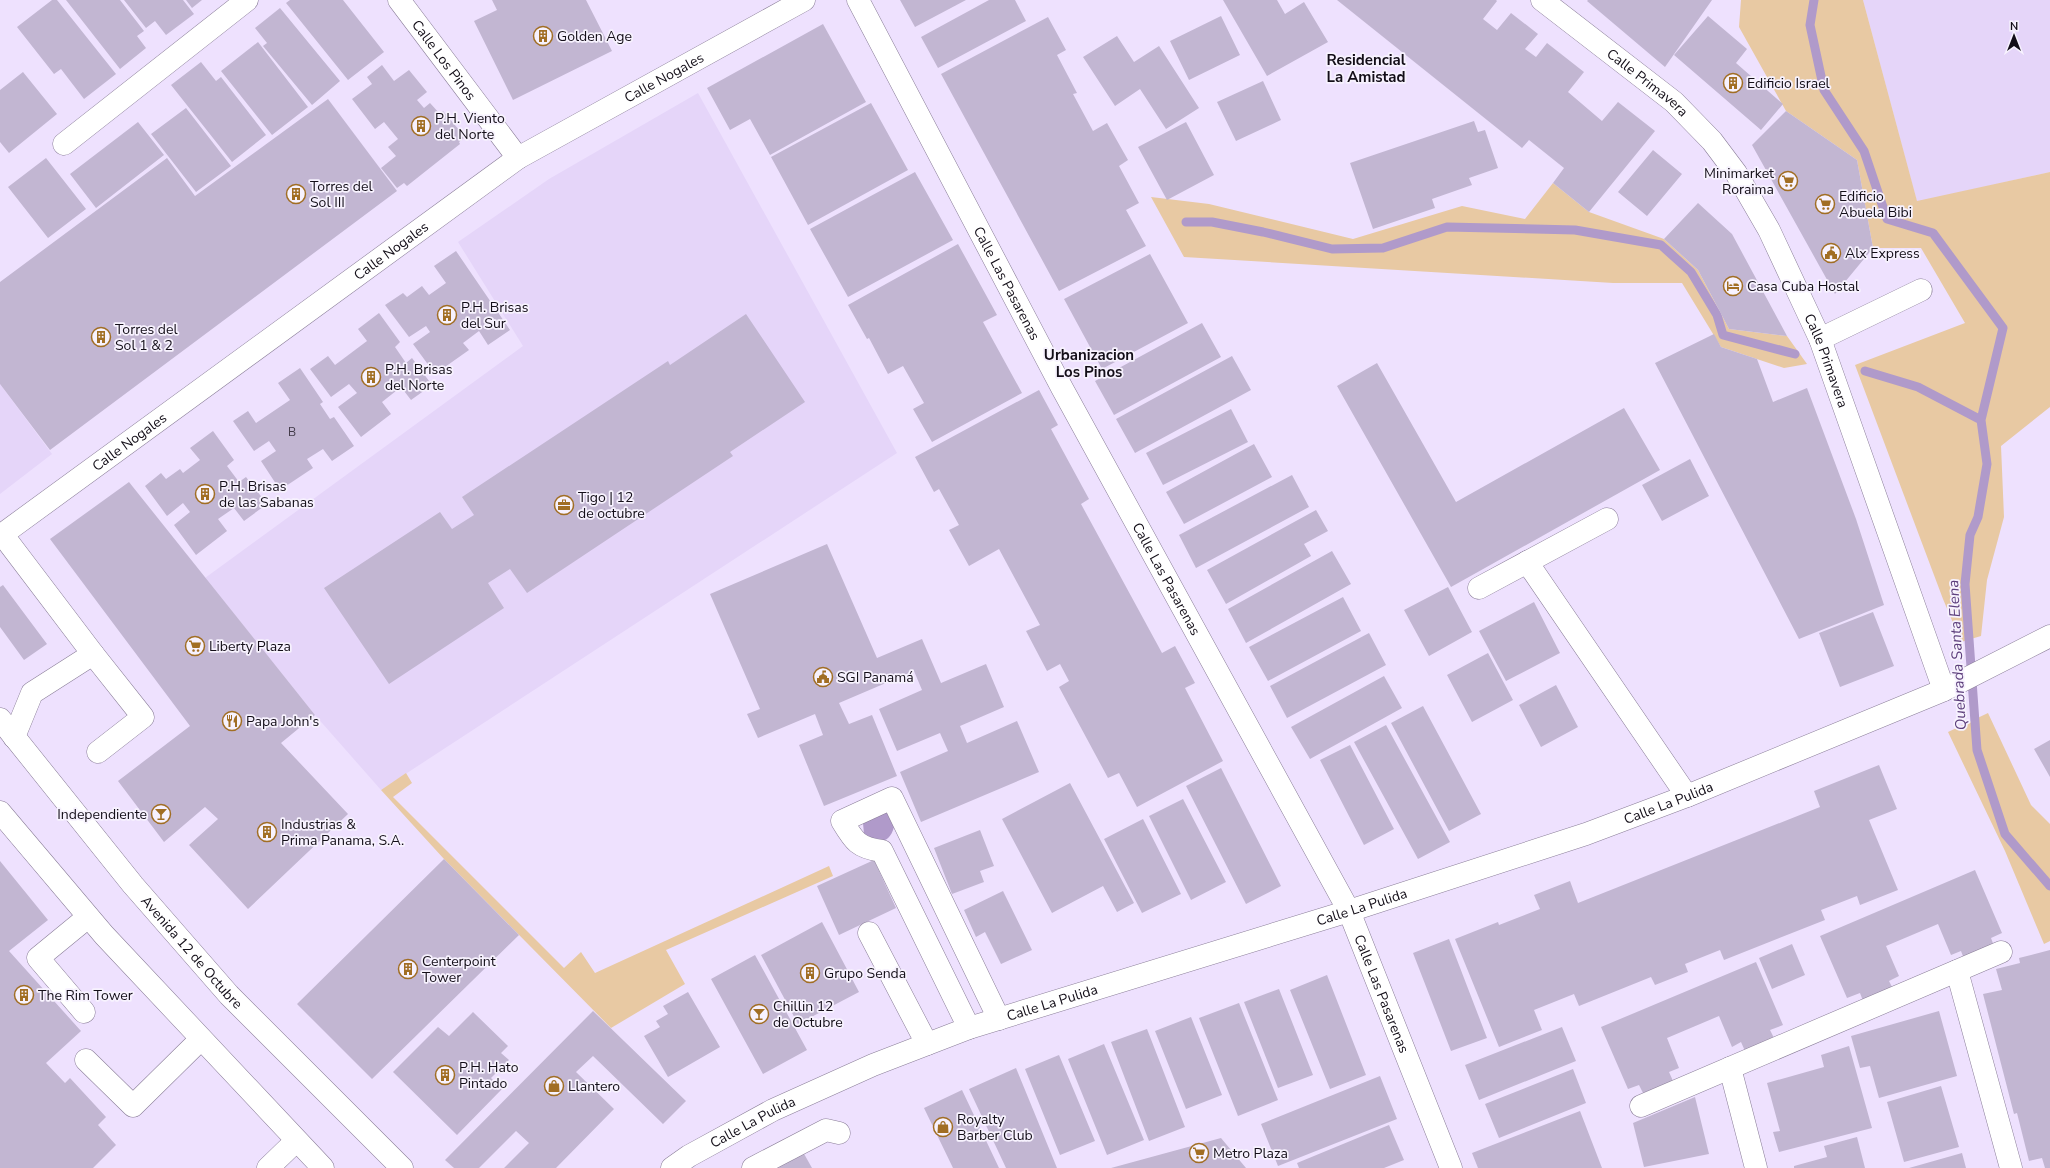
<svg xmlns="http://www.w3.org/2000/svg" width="2050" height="1168" viewBox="0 0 2050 1168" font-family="'Nunito Sans',sans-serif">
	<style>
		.built { fill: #e5d5f9 }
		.green { fill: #e8c9a3 }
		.water { fill: #b09aca }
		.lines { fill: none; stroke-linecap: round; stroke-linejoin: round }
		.stream { stroke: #b09aca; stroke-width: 9 }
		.building { fill: #c2b6d2 }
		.minor-casing { stroke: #8a7e98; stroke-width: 23 }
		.major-casing { stroke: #8a7e98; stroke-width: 23 }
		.minor { stroke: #fff; stroke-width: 22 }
		.major { stroke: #fff; stroke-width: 22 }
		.labels { text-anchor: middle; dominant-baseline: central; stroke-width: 3.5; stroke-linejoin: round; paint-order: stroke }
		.number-label { font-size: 12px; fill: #3f3846 }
		.poi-label { font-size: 14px; fill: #130e18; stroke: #f7f2fe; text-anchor: start }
		.street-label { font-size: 14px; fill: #130e18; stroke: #f7f2fe }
		.neighbourhood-label { font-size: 15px; font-weight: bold; fill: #130e18; stroke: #f7f2fe }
		.water-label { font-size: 15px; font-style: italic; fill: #5d3f7c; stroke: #f7f2fe }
	</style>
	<rect width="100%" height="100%" fill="#eee1fe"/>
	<path class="built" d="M1863,0H2050V172L1917,202Z
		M698,93L897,453L381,790L315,715L205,578L523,346L458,242L549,179Z
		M0,384L52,454L0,494Z"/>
	<path class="green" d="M1741,0H1863L1917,201L2050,172V407L2001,446L2004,517L1987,580L1981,636L1961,642L1943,599L1855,365L1965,323L1921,248H1873L1857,160L1786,111L1739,27Z
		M1553,183L1589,212L1664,239L1698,270L1729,329L1787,336L1807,364L1784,368L1721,347L1682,283H1613L1184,257L1151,197L1209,204L1353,239L1462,206L1525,219Z
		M1988,713L2031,805L2050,824V941L2044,944L2005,851L1948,732Z
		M406,773L412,783L393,797L564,968L581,952L595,973L829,866L833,876L666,950L685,984L611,1028L444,859L381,790Z"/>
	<path class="water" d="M884,811L889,814L894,827C889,845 877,844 864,834L863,823Z"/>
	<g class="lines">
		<path class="stream" d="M1814,0L1810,25L1824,90L1864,151L1887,219L1933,233L2003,328L1981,420L1987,464L1978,517L1970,535L1965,584L1977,750L2005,834L2050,886
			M1186,222H1212L1263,232L1332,249L1383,248L1447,227L1575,230L1661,245L1691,272L1717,315L1723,335L1795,354
			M1865,371L1918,387L1981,420"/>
	</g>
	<path class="building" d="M52,0H57L116,74L84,99L61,69L54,74L17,27Z
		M66,0H120L144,31L137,36L146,48L120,69Z
		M124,0H183L194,14L166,35L155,21L146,28Z
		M186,0H202L192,8Z
		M290,0H343L384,52L348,80L286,3Z
		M492,0H586L612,51L513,100L474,21L497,10Z
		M900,0H966L915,27Z
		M989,0H1015L1026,21L938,68L921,37Z
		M1223,0H1277L1285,14L1304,2L1328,42L1267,76Z
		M1337,0H1496L1497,1L1483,19L1497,30L1511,13L1538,34L1525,49L1536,57L1547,43L1584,72L1568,92L1602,121L1618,102L1655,131L1589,212L1553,183L1564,168L1529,140L1522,148Z
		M1588,0H1712L1665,67L1587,1Z
		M280,8L340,81L312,105L263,46L267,43L255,28Z
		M1221,16L1240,55L1189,80L1170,41Z
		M1708,16L1747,49L1736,63L1783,104L1761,130L1674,55Z
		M1048,17L1066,50L1057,55L1077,93L1073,94L1093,131L1107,123L1128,160L1119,166L1139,203L1126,210L1146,246L1059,291L941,74Z
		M823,24L866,102L770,155L750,119L730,130L707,88Z
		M1117,36L1134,62L1159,46L1199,108L1166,129L1140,89L1115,106L1083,57Z
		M258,42L308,107L272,135L221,71Z
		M201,62L216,81L221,77L266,135L232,162L171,85Z
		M382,65L394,81L409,70L427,92L417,100L424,108L430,103L440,114L443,111L465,137L459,142L460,144L407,186L404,183L397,188L381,168L396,156L388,147L398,139L384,122L375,129L352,99L372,84L367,77Z
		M23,72L57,114L9,153L0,142V90Z
		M1263,81L1281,120L1236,141L1217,102Z
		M328,99L397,191L50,450L0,384V282L167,158L195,196Z
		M871,103L908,170L808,225L771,157Z
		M186,108L231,166L196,192L151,134Z
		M1786,111L1857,160L1873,248L1835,294L1752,145Z
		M1474,121L1478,132L1485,130L1498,168L1469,178L1472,185L1432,199L1435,208L1373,229L1350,163Z
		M138,122L164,155L96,208L70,174Z
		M1186,122L1214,175L1167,200L1138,147Z
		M1653,150L1682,174L1647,216L1618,192Z
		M46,158L86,209L48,238L8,187Z
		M915,172L953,240L848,297L810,229Z
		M1698,203L1732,234L1787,336L1729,329L1698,270L1664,239Z
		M958,244L997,315L983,322L1022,393L932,442L913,409L924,403L903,366L888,374L869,338L867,339L848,305Z
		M456,251L510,330L488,345L479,331L463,343L469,350L435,374L413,344L430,332L426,326L409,337L385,305L403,293L407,297L422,286L429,295L446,283L434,266Z
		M1150,254L1188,323L1102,369L1064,299Z
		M379,313L400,342L395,347L406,363L412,358L432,385L411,400L401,387L382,402L391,414L361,437L338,407L357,393L349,384L331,397L310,369L328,356L335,365L367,341L358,329Z
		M746,314L805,402L730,452L733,456L527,593L510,569L488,583L504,608L389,684L324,588L440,512L452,529L474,515L462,497L668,361L670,365Z
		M1202,323L1221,357L1114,415L1095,381Z
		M1714,334L1721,347L1757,359L1773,402L1807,388L1856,519L1884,605L1799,639L1655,363Z
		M1232,356L1251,390L1135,453L1116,419Z
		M1377,363L1456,502L1624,408L1660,470L1451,587L1337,386Z
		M300,368L323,402L320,404L330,419L334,417L354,446L332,461L323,449L307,459L313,468L280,490L261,461L276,451L269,441L254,451L233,421L248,411L256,423L290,400L278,383Z
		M1039,390L1058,425L1051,429L1089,499L1081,504L1162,653L1175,646L1195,683L1185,688L1223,761L1137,807L1119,773L1108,778L1059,687L1069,681L1060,664L1047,671L1026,631L1040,625L999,549L969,566L949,530L959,525L939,489L934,492L915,457Z
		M1231,409L1248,442L1163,485L1146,453Z
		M213,431L234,460L227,466L239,482L246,477L267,504L244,521L234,508L218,519L227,531L196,555L174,525L190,512L183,503L167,516L145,486L161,473L166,479L180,469L183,473L200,460L190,448Z
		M1254,444L1272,477L1184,524L1166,492Z
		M1690,459L1709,496L1662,521L1642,485Z
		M1292,475L1309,507L1196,568L1179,535Z
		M129,482L315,715L281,743L348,814L248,909L189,845L218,819L205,807L164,842L118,781L190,726L50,539Z
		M1316,510L1328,531L1304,544L1311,556L1226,604L1207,570Z
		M827,544L877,658L922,639L941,683L986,664L1004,707L960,726L967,743L1017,721L1039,772L921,822L900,772L948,751L940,733L897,751L879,709L922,690L914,671L839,703L849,724L872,715L897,776L824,806L799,745L823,735L815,714L758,738L747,714L760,709L710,594Z
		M1332,551L1351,584L1246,643L1228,609Z
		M3,585L47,644L24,660L0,627V587Z
		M1448,587L1472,632L1429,656L1404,610Z
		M1343,597L1361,631L1268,681L1249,647Z
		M1534,602L1560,653L1506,681L1479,631Z
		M1873,612L1894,666L1840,687L1819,633Z
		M1369,633L1386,665L1287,718L1270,686Z
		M1488,653L1513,700L1472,722L1447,675Z
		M1384,676L1402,708L1310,759L1291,727Z
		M1556,685L1578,727L1541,747L1519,705Z
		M1423,706L1481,814L1449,831L1391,723Z
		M1386,725L1450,842L1418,859L1354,742Z
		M2050,740V777L2034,749Z
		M1350,745L1394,829L1364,845L1320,760Z
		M1879,765L1897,809L1869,820L1898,890L1860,905L1857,896L1821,910L1825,920L1724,960L1720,950L1685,964L1688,972L1655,985L1651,977L1579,1006L1574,994L1534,1010L1542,1030L1499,1047L1455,939L1498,922L1499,925L1540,909L1534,895L1570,881L1578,903L1820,807L1814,791Z
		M1221,768L1281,886L1246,904L1186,786Z
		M1070,783L1134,903L1117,912L1103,886L1052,913L1002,819Z
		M1183,799L1226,882L1191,900L1149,816Z
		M1143,819L1181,894L1142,913L1104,839Z
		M980,830L994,866L980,871L984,882L952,894L934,848Z
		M444,859L519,935L372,1079L297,1004Z
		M874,860L896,908L839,935L817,886Z
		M0,861L48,920L9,951L81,1031L46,1063L65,1083L70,1078L106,1117L98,1125L116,1145L93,1168H0Z
		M1975,870L2002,933L1991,938L1994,946L1964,959L1961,951L1951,955L1938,924L1886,946L1899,976L1889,981L1893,989L1863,1001L1860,993L1847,998L1820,936Z
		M1003,891L1032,950L1001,964L985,932L976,937L964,910Z
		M822,922L859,992L798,1024L761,955Z
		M1449,939L1487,1038L1451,1051L1413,953Z
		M1792,944L1805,975L1772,989L1759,958Z
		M2050,950V1168H2045L2042,1158L2029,1161L2017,1113L2014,1114L1983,994L2002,990L1996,969L2020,963L2019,958Z
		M755,955L807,1050L763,1074L711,979Z
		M1756,962L1783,1025L1770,1030L1774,1038L1745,1051L1741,1042L1732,1047L1719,1016L1667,1038L1679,1068L1669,1072L1673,1081L1643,1093L1639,1085L1628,1089L1601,1027Z
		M1327,975L1366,1075L1330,1089L1290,990Z
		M1279,989L1313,1075L1278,1088L1244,1002Z
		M688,992L720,1047L668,1077L644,1036L660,1027L656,1021L668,1014L663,1006Z
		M1239,1003L1278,1100L1238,1116L1199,1018Z
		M593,1011L686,1101L663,1124L593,1056L576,1072L614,1109L556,1168H504L529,1143L516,1131L479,1168H454L445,1160Z
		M1939,1011L1957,1076L1879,1098L1870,1066L1860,1068L1851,1036Z
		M473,1012L508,1046L501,1053L509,1060L491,1078L502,1089L457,1135L393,1072L438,1027L449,1036Z
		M1191,1017L1222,1095L1186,1109L1155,1031Z
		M1562,1027L1576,1061L1479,1100L1465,1065Z
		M1147,1029L1185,1127L1149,1141L1111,1042Z
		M1104,1044L1144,1140L1107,1155L1068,1059Z
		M1849,1046L1872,1128L1779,1152L1773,1132L1780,1131L1767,1083L1824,1067L1821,1055Z
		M1059,1055L1095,1141L1060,1155L1025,1069Z
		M1016,1068L1057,1168H1006L969,1089Z
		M1573,1069L1586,1103L1499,1138L1485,1104Z
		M1380,1076L1397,1119L1278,1166L1261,1124Z
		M1941,1086L1959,1147L1904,1162L1887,1102Z
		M962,1090L999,1168H953L924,1108Z
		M1695,1097L1709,1154L1644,1167L1633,1123Z
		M1580,1111L1602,1168H1478L1472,1153Z
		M1389,1125L1404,1160L1384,1168H1299L1297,1163Z
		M1857,1137L1865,1168H1794V1166L1827,1157L1824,1146Z
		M1221,1138L1246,1168H1111Z
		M803,1152L812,1168H774Z
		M1962,1153L1966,1168H1909Z"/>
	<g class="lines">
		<g class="minor-casing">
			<g id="minor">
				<path id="s1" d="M399,0L518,158"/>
				<path id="s2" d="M858,0L1062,388L1349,911L1451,1168"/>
				<path id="s3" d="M1542,0L1674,102L1712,141L1736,173L1769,230L1820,339L1944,690"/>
				<path d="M64,144L247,0"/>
				<path d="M1820,339L1921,290"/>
				<path d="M2,534L93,654L143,717L98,752"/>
				<path id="s4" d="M0,536L518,158L804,0"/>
				<path d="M1527,562L1687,796"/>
				<path d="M1479,588L1607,519"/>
				<path d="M14,737L32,693L93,654"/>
				<path d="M869,933L927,1044"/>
				<path d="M1957,971L2011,1168"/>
				<path d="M84,1012L38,958L88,917"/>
				<path d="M969,1028L882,851C858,848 854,841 842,821L892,798L999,1019"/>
				<path d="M86,1060L133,1106L201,1039"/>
				<path d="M1730,1068L1756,1168"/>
				<path d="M1641,1106L2001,952"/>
				<path d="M268,1168L296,1141"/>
				<path d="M753,1168L826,1130L839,1133"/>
			</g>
		</g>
		<g class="major-casing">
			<g id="major">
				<path id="s5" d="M0,719L133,885L229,995L402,1168"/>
				<path d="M0,812L104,935L323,1168"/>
				<path id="s6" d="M672,1168L689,1156L773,1110L873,1065L969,1028L1349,911L1586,834L1687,796L1944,690L2050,636"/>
			</g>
		</g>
		<use href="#minor" class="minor"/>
		<use href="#major" class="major"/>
	</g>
	<defs>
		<g id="building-ring" transform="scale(1)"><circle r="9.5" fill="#f7f2fe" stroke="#a16e24" stroke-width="1.5"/><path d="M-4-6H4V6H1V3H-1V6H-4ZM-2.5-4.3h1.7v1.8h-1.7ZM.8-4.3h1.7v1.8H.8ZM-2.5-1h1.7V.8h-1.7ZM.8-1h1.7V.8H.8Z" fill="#a16e24"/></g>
		<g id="supermarket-ring" transform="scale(1)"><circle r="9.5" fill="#f7f2fe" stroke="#a16e24" stroke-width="1.5"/><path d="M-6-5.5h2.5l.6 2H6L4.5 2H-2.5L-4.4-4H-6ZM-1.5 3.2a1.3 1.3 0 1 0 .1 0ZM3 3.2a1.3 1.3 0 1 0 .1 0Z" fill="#a16e24"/></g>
		<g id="civic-ring" transform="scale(1)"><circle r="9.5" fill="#f7f2fe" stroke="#a16e24" stroke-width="1.5"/><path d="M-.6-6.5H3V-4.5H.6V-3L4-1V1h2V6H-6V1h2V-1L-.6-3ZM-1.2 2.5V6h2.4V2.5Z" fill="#a16e24"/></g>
		<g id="hotel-ring" transform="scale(1)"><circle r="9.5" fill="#f7f2fe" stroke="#a16e24" stroke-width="1.5"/><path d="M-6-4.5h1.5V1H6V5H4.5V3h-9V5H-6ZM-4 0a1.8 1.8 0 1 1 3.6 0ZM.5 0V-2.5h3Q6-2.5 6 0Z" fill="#a16e24"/></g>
		<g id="office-ring" transform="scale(1)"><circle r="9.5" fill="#f7f2fe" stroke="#a16e24" stroke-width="1.5"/><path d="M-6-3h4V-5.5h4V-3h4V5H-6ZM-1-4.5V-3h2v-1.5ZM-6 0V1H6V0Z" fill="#a16e24"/></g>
		<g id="restaurant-ring" transform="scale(1)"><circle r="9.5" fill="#f7f2fe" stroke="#a16e24" stroke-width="1.5"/><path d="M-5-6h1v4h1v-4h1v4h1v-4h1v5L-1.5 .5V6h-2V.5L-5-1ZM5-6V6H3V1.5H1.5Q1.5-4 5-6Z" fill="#a16e24"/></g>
		<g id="bar-ring" transform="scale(1)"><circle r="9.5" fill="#f7f2fe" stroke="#a16e24" stroke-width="1.5"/><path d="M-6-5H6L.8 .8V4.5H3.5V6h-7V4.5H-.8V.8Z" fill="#a16e24"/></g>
		<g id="shop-ring" transform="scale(1)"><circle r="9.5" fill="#f7f2fe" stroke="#a16e24" stroke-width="1.5"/><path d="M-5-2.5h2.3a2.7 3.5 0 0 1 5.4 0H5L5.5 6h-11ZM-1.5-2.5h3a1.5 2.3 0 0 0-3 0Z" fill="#a16e24"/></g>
	</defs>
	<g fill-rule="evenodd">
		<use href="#building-ring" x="543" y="36"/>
		<use href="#building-ring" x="1733" y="83"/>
		<use href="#building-ring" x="421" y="126"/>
		<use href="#supermarket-ring" x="1788" y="181"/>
		<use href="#building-ring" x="296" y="194"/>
		<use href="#supermarket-ring" x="1825" y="204"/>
		<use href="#civic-ring" x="1831" y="253"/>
		<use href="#hotel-ring" x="1733" y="286"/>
		<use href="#building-ring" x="447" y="315"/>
		<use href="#building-ring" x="101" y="337"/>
		<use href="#building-ring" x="371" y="377"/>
		<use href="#building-ring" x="205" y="494"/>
		<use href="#office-ring" x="564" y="505"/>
		<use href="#supermarket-ring" x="195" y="646"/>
		<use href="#civic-ring" x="823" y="677"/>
		<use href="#restaurant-ring" x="232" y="721"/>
		<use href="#bar-ring" x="161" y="814"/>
		<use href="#building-ring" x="267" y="832"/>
		<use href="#building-ring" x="408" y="969"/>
		<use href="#building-ring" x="810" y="973"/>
		<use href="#building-ring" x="24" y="995"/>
		<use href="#bar-ring" x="759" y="1014"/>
		<use href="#building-ring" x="445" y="1075"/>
		<use href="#shop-ring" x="554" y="1086"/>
		<use href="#shop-ring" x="943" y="1127"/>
		<use href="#supermarket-ring" x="1199" y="1153"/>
	</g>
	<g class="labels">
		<g class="number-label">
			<text x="292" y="432">B</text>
		</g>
		<g class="poi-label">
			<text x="557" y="36">Golden Age</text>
			<text x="1747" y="83">Edificio Israel</text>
			<text x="435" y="118">P.H. Viento<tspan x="435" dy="16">del Norte</tspan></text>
			<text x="1774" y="173" text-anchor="end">Minimarket<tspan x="1774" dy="16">Roraima</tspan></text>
			<text x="310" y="186">Torres del<tspan x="310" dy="16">Sol III</tspan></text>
			<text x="1839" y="196">Edificio<tspan x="1839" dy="16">Abuela Bibi</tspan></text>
			<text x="1845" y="253">Alx Express</text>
			<text x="1747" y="286">Casa Cuba Hostal</text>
			<text x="461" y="307">P.H. Brisas<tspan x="461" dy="16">del Sur</tspan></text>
			<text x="115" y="329">Torres del<tspan x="115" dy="16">Sol 1 &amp; 2</tspan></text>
			<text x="385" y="369">P.H. Brisas<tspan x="385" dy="16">del Norte</tspan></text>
			<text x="219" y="486">P.H. Brisas<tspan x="219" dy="16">de las Sabanas</tspan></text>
			<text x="578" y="497">Tigo | 12<tspan x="578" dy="16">de octubre</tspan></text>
			<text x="209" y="646">Liberty Plaza</text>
			<text x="837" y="677">SGI Panamá</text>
			<text x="246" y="721">Papa John's</text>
			<text x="147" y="814" text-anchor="end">Independiente</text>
			<text x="281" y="824">Industrias &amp;<tspan x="281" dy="16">Prima Panama, S.A.</tspan></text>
			<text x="422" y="961">Centerpoint<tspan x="422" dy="16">Tower</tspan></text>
			<text x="824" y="973">Grupo Senda</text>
			<text x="38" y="995">The Rim Tower</text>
			<text x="773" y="1006">Chillin 12<tspan x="773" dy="16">de Octubre</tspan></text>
			<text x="459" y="1067">P.H. Hato<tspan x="459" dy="16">Pintado</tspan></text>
			<text x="568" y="1086">Llantero</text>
			<text x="957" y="1119">Royalty<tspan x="957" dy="16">Barber Club</tspan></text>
			<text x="1213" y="1153">Metro Plaza</text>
		</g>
		<g class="street-label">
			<text stroke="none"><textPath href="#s1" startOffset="75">Calle Los Pinos</textPath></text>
			<text stroke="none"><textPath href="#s4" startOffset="808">Calle Nogales</textPath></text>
			<text stroke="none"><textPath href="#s3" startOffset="134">Calle Primavera</textPath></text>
			<text stroke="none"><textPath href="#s4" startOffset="484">Calle Nogales</textPath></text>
			<text stroke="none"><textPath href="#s2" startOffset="320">Calle Las Pasarenas</textPath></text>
			<text stroke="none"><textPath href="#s3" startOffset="470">Calle Primavera</textPath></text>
			<text stroke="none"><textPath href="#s4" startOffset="160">Calle Nogales</textPath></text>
			<text stroke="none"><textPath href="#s2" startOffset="656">Calle Las Pasarenas</textPath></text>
			<text stroke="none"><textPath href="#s6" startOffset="1064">Calle La Pulida</textPath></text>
			<text stroke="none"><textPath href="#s6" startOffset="740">Calle La Pulida</textPath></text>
			<text stroke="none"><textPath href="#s5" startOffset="302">Avenida 12 de Octubre</textPath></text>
			<text stroke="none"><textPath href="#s2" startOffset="1124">Calle Las Pasarenas</textPath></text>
			<text stroke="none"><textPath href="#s6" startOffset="416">Calle La Pulida</textPath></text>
			<text stroke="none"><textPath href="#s6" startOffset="93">Calle La Pulida</textPath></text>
		</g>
		<g class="neighbourhood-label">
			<text x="1366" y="60">Residencial<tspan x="1366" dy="17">La Amistad</tspan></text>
			<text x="1089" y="355">Urbanizacion<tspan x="1089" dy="17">Los Pinos</tspan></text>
		</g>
		<g class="water-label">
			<text transform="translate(1957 655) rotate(-93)">Quebrada Santa Elena</text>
		</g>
	</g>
	<g transform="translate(2014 36)" stroke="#f7f2fe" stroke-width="3" paint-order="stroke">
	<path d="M0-3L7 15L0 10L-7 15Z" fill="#130e18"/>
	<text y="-6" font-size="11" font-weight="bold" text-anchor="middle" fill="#130e18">N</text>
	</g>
</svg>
